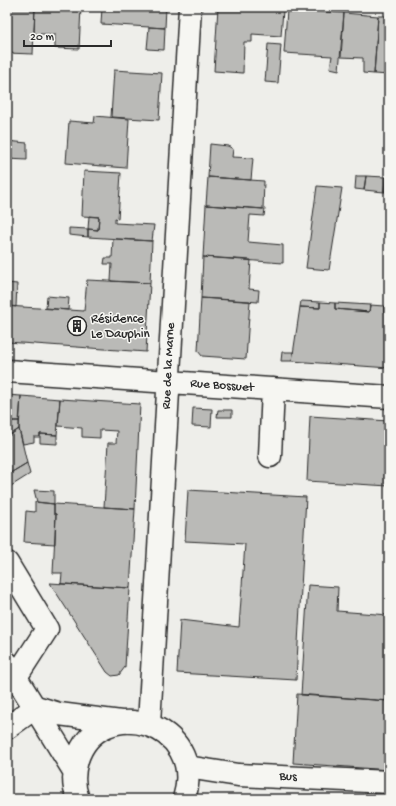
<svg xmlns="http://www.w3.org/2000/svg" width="396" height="806" viewBox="0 0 396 806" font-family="'Gochi Hand',sans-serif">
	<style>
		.building { fill: #babab7; stroke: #2b2b2b }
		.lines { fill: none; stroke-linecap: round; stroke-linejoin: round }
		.minor-casing { stroke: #2b2b2b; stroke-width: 25 }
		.major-casing { stroke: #2b2b2b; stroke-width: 25 }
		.minor { stroke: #f6f6f2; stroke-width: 22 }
		.major { stroke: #f6f6f2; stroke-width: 22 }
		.labels { text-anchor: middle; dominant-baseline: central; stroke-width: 3; stroke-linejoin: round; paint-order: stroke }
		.poi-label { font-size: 13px; fill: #2b2b2b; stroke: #f6f6f2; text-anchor: start }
		.street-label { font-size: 13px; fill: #2b2b2b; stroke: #f6f6f2 }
	</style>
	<rect width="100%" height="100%" fill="#eeeeea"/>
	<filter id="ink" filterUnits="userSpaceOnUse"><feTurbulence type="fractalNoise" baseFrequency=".025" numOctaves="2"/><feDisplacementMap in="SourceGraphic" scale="8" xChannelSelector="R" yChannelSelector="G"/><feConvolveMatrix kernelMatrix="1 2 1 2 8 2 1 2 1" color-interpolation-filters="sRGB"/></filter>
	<g filter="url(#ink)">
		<path class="building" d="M7,7H35L33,54L7,53Z
			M35,7H81L79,49L55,48V34H34Z
			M102,7H166L165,28L101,24Z
			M218,7L283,10L281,36L252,34V42H244L243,73L214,71Z
			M287,10L344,13L339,70L330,68L332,56L284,53Z
			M344,13L378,16L374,74L363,73V58L341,57Z
			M378,16H389V75L374,74Z
			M149,27L165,28L164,50L147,49Z
			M268,44L281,45L278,83L265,82Z
			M114,70L162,73L159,120L111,117Z
			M95,116L129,119L126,168L66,163L69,121L94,123Z
			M7,141L27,143V160L7,159Z
			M210,144L228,146L233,149L232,157L253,158L251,180L208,177Z
			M84,171L121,173L118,219L115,218V223L154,225L152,241L88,237V229L98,230L99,217L82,216Z
			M356,176H366L364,190L355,189Z
			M366,176L385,177L384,192L364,190Z
			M208,177L264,181L263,209L206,205Z
			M385,177L389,178V192H384Z
			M317,186L342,188L329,270L306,268Z
			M206,205L265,209L264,216L250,215L248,242L283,245V263L203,257Z
			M89,216L99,217L98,230L88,229Z
			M69,228L88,229V237L69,235Z
			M113,239L152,241L150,283L111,281L112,264H104L105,258H112Z
			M203,257L251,260L249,289L259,290L258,302L201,298Z
			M87,280L150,283L146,352L7,342V306L84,311Z
			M7,283L17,284L16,307L7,306Z
			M47,296L69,298L68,310L46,308Z
			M201,298L250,301L246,359L202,356L198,351Z
			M301,301L320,302V308L300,307Z
			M320,302L335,303V309L369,312L370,305L384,306V312H389V368L292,361L300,307L320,308Z
			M335,303L370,305L369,312L335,309Z
			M384,306L389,307V312H384Z
			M282,352H293L292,361H281Z
			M7,395L21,396L19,421H7Z
			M21,396L60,399L57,435L40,434V437H34V442L23,444L19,429Z
			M60,399L140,404L135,509L104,507L108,443H116L117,431L100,430V438L82,437V428L58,426Z
			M193,408L212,409L211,427L192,426Z
			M218,410H232V417H217Z
			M310,416L389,421V486L307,481Z
			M7,421H19V429L7,437Z
			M19,429L27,463L7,475V437Z
			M40,434L57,435V444L40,443Z
			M27,463L30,474L11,486L7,475Z
			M34,490L54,491V504L37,502Z
			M188,490L306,497L296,680L177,673L180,620L239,627L245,544L185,541Z
			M35,502L54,504V514H56L55,544L24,542L26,511L35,512Z
			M54,504L135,509L130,588L61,584L62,573H53L56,514H54Z
			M50,583L130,588L125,667L119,675L112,676L107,672Z
			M308,585L338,587L337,611L389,615V701L301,695Z
			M297,694L389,701V770L293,763Z"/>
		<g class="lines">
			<g class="minor-casing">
				<path id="minor" d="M7,371L389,397
					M270,456L273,389
					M7,563L47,629L16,677
					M149,724L190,7
					M7,728L36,707
					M187,767L238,775L389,782"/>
			</g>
			<g class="major-casing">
				<path id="major" d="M7,663L74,771
					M36,707L59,714L121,722
					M78,799C73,786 73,773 77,760C98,692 208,721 184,799"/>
			</g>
			<use href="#minor" class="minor"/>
			<use href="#major" class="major"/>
		</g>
	</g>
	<defs>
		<g id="building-ring" transform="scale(1)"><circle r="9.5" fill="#f6f6f2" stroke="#2b2b2b" stroke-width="1.5"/><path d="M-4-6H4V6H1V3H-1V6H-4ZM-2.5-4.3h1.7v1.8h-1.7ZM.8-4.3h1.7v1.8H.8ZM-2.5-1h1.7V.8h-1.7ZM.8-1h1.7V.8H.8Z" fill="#2b2b2b"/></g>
	</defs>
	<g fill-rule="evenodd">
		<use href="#building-ring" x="77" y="326"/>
	</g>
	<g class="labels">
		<g class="poi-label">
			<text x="91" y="319">Résidence<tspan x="91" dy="15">Le Dauphin</tspan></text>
		</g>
		<g class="street-label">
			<text transform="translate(169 366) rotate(-87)">Rue de la Marne</text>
			<text transform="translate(222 386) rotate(4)">Rue Bossuet</text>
			<text transform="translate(288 777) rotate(2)">Bus</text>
		</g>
	</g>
	<rect width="396" height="806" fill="none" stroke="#f6f6f2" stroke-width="24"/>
	<rect x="12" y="12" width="372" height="782" fill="none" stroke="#2b2b2b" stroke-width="1.5" filter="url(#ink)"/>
	<path d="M24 40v6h87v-6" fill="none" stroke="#2b2b2b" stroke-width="2"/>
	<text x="30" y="40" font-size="12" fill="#2b2b2b" stroke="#f6f6f2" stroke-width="3" paint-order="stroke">20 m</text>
</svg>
